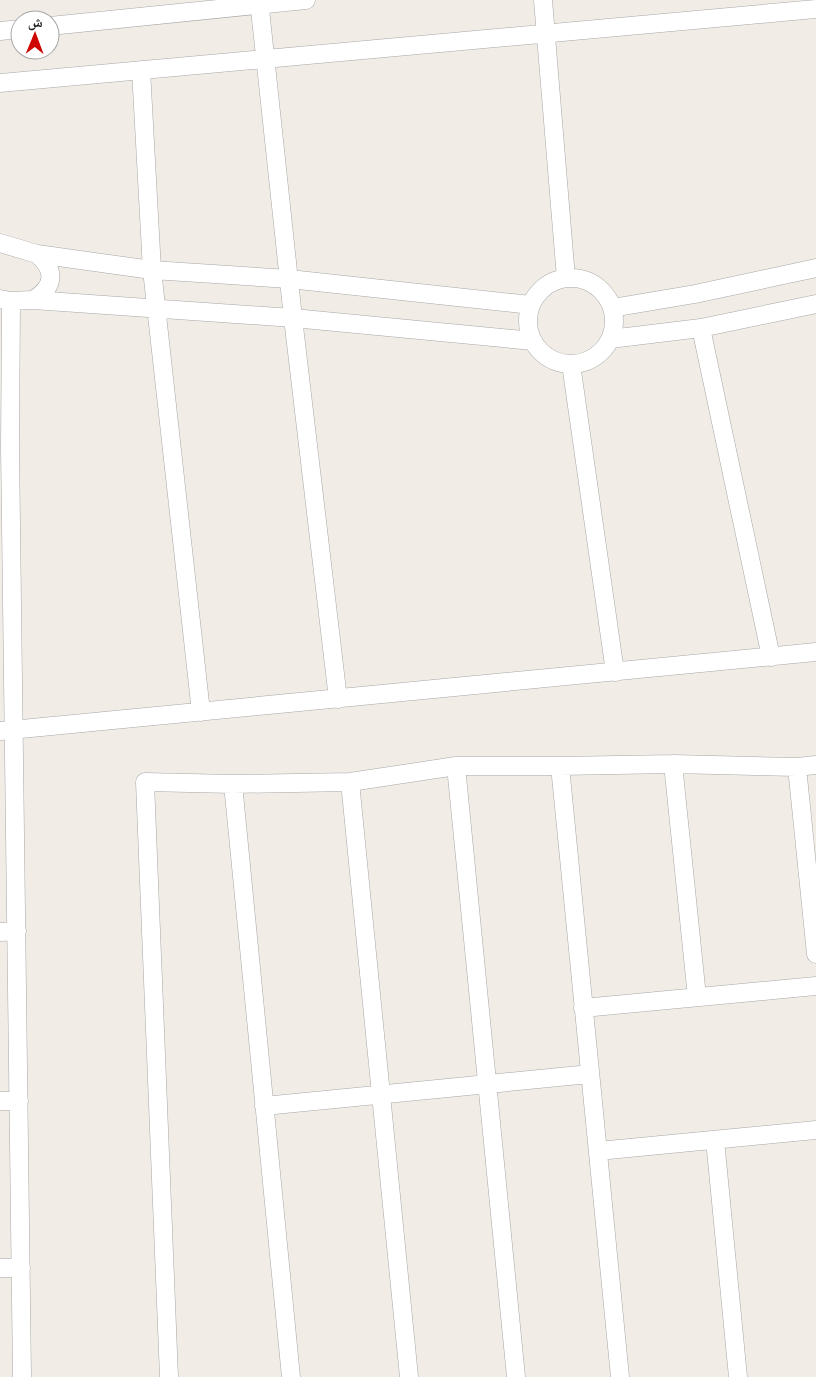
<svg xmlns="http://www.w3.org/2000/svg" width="816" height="1377" viewBox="0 0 816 1377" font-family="Overpass,'Noto Naskh Arabic',sans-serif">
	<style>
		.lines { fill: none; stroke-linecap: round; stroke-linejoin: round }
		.street-casing { stroke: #a7a7a7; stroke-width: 19 }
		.street { stroke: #fff; stroke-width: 18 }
	</style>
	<rect width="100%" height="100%" fill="#f1ede6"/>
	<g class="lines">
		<g class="street-casing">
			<path id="street" d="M259,0L293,318L338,699
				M543,0L566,278
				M50,26L306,0
				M0,31L20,29
				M141,70L152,270L201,712
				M0,83L816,9
				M0,243L37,254L152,270L289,279L531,305
				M528 321a43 43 0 1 1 86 0a43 43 0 1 1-86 0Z
				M0,299L11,301L33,300L293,318L533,341
				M33,300C55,287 56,270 37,254
				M11,301L10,447L22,1377
				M612,308L695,294L816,268
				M701,328L771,657
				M610,339L701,328L816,304
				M571,364L615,672
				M0,731L816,652
				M673,764L697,997
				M456,766L516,1377
				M560,766L620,1377
				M797,767L816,954
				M350,782L409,1377
				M233,784L291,1377
				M0,932L17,931
				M583,1008L816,986
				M0,1101H19
				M264,1106L590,1074
				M715,1140L738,1377
				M598,1151L816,1130
				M0,1268H21
				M169,1377L145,782L233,784L350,782L456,766H560L673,764L797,767L816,765"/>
		</g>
		<use href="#street" class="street"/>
	</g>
	<g transform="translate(35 35) rotate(1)"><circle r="24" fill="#ffffff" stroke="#a6a6a6"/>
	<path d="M0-4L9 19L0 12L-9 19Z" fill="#cf0500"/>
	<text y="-8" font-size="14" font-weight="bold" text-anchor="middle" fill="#202020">ش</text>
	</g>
</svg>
